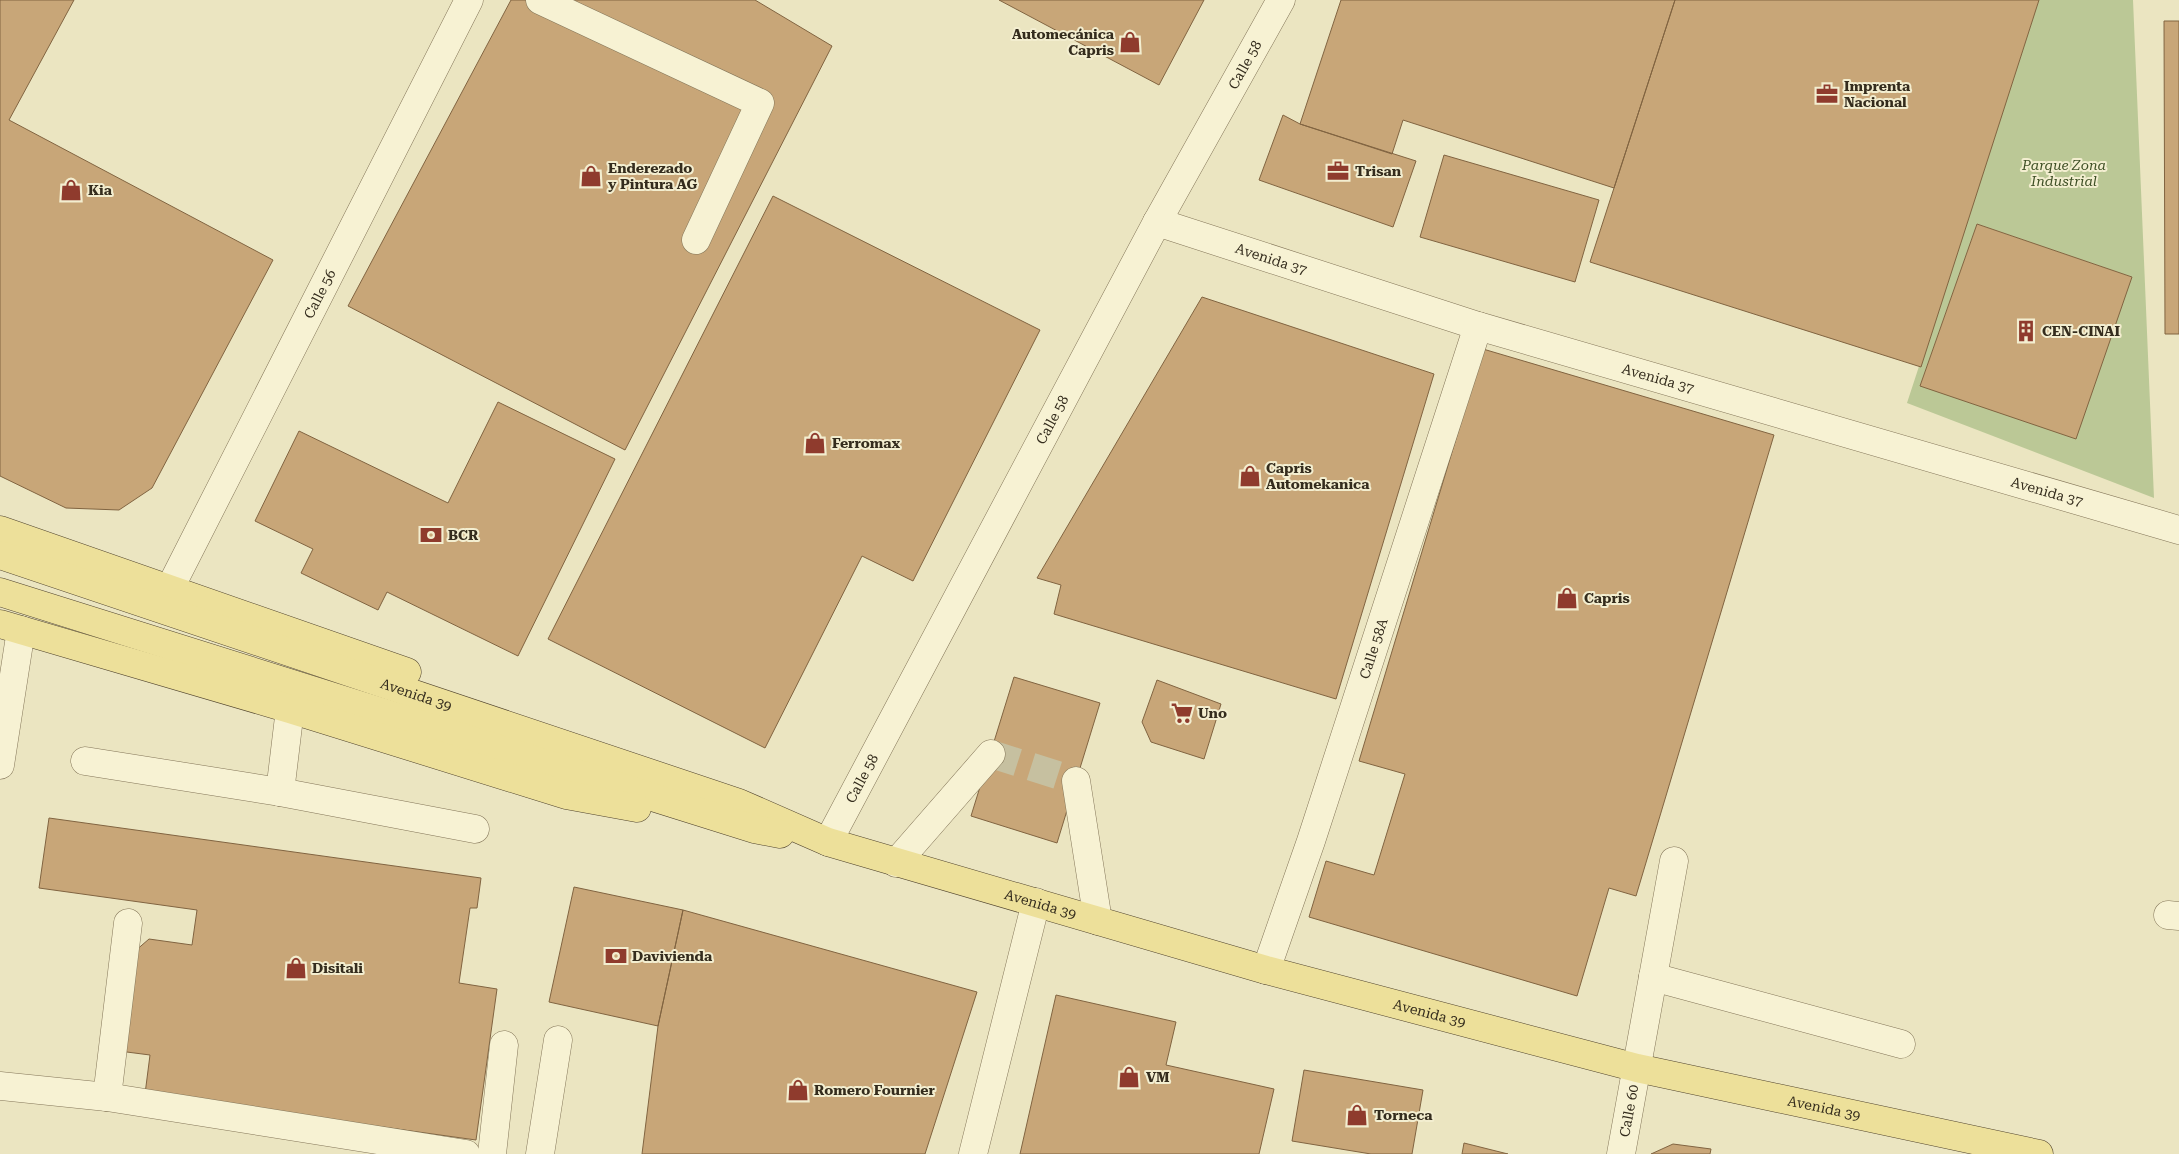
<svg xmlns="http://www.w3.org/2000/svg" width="2179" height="1154" viewBox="0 0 2179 1154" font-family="'Roboto Serif',serif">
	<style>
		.green { fill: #bbc896; fill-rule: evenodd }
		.building { fill: #c8a678; stroke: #816441 }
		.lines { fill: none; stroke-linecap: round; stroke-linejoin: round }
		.minor-tunnel { stroke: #c6c0a0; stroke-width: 28; stroke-dasharray: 28 14; stroke-linecap: butt }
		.minor-casing { stroke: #847659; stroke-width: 29 }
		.major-casing { stroke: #51442e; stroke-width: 29 }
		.minor { stroke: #f7f2d3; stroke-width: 28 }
		.major { stroke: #ede09a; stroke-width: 28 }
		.labels { text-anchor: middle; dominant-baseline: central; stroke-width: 4; stroke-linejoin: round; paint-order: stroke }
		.poi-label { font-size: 14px; font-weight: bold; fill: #342c1d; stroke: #f3eed0; text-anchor: start }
		.street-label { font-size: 14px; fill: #342c1d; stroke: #f3eed0 }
		.park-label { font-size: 14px; font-style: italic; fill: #3e4f25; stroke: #f3eed0 }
	</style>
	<rect width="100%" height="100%" fill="#ebe5c1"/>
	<path class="green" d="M2039,0H2133L2154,498L1907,403ZM1977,224L2132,277L1920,386Z"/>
	<path class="building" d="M0,0H74L9,120L273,260L152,488L119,510L66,508L0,476Z
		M511,0H755L832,46L625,450L348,306Z
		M999,0H1204L1159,85Z
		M1341,0H1675L1614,188L1403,120L1392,154L1300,124Z
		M1675,0H2039L1921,367L1590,262Z
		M2164,21H2179V334H2165Z
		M1283,115L1300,124L1416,161L1393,227L1259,180Z
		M1444,155L1599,200L1575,282L1420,237Z
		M773,196L1040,330L913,581L862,556L765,748L548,639Z
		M1977,224L2132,277L2076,439L1920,386Z
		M1202,297L1434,374L1336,699L1054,614L1061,585L1037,578Z
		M1483,349L1774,435L1636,896L1609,888L1577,996L1309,917L1326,861L1374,875L1405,774L1359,761Z
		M498,402L615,459L518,656L387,592L378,610L301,573L313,549L255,521L299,431L448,503Z
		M1014,677L1100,703L1057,843L971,816Z
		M1157,680L1221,704L1204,759L1151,742L1142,722Z
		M49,818L481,878L477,908H470L459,983L497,989L476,1140L145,1094L150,1055L119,1051L134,952L149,939L192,945L197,910L39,888Z
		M574,887L683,910L658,1026L549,1002Z
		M683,910L977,992L925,1154H642L658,1026Z
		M1056,995L1176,1022L1166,1065L1274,1089L1259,1154H1020Z
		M1304,1070L1423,1090L1412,1154H1371L1292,1141Z
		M1464,1143L1508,1154H1462Z
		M1673,1144L1711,1149L1710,1154H1651Z"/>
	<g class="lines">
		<path class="minor-tunnel" d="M991,754L1076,781"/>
		<g class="minor-casing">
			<g id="minor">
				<path d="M540,0L760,103L696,240"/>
				<path id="s1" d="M1157,222L1478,326L2179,530"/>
				<path id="s2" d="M170,588L469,0"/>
				<path d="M85,761L280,792L475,829"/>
				<path d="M0,765L21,630"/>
				<path d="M1076,781L1098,921"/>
				<path d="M280,792L290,709"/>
				<path id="s3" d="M828,842L1157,222L1281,0"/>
				<path d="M896,863L991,754"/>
				<path d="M2168,915L2179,916"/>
				<path id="s4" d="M1266,970L1311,841L1478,326"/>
				<path d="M1653,977L1901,1044"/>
				<path d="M0,1086L107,1097L466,1154"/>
				<path d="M107,1097L128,923"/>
				<path d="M492,1154L504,1045"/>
				<path d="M540,1154L558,1040"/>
				<path d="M973,1154L1036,902"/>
				<path id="s5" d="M1621,1154L1674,861"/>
			</g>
		</g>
		<g class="major-casing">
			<g id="major">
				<path d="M0,530L407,672"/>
				<path id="s6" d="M0,555L739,803L828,842L1266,970L1637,1068L2039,1154"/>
				<path d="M0,592L754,829L780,834"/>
				<path d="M0,624L290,709L566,795L637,808"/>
			</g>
		</g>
		<use href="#minor" class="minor"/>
		<use href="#major" class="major"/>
	</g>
	<defs>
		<g id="shop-bare" transform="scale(1.725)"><path d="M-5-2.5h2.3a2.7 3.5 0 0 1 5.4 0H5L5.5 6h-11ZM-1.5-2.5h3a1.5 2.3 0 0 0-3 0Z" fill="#8f3b2d" stroke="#f3eed0" stroke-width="2.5" paint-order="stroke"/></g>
		<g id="office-bare" transform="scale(1.725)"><path d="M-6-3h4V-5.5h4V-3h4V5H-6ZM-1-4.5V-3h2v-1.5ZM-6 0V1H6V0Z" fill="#8f3b2d" stroke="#f3eed0" stroke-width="2.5" paint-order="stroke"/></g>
		<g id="building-bare" transform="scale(1.725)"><path d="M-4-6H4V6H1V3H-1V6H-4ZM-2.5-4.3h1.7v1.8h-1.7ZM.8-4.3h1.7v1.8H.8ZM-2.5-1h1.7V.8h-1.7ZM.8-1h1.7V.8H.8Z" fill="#8f3b2d" stroke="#f3eed0" stroke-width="2.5" paint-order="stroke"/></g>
		<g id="bank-bare" transform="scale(1.725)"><path d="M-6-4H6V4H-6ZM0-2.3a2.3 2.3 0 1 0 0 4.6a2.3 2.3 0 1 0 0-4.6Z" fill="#8f3b2d" stroke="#f3eed0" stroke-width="2.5" paint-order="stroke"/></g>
		<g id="supermarket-bare" transform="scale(1.725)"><path d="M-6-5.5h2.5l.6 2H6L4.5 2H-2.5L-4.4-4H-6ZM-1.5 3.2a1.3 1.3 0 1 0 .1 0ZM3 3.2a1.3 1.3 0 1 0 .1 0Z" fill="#8f3b2d" stroke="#f3eed0" stroke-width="2.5" paint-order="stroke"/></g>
	</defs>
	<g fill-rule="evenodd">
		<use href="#shop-bare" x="1130" y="42"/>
		<use href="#office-bare" x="1827" y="94"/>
		<use href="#office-bare" x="1338" y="171"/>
		<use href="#shop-bare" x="591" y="176"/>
		<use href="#shop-bare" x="71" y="190"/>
		<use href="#building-bare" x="2026" y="331"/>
		<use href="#shop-bare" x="815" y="443"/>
		<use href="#shop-bare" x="1250" y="476"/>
		<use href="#bank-bare" x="431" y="535"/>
		<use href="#shop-bare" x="1567" y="598"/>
		<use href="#supermarket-bare" x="1182" y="713"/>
		<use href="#bank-bare" x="616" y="956"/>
		<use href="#shop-bare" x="296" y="968"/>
		<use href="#shop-bare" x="1129" y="1077"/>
		<use href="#shop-bare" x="798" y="1090"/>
		<use href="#shop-bare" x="1357" y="1115"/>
	</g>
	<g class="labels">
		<g class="poi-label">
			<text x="1114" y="34" text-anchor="end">Automecánica<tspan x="1114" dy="16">Capris</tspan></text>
			<text x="1844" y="86">Imprenta<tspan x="1844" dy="16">Nacional</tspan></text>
			<text x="608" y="168">Enderezado<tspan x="608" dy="16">y Pintura AG</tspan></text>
			<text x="1355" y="171">Trisan</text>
			<text x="88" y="190">Kia</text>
			<text x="2042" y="331">CEN-CINAI</text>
			<text x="832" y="443">Ferromax</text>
			<text x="1266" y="468">Capris<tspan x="1266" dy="16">Automekanica</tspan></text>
			<text x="448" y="535">BCR</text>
			<text x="1584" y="598">Capris</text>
			<text x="1198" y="713">Uno</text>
			<text x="632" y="956">Davivienda</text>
			<text x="312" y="968">Disitali</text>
			<text x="1146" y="1077">VM</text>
			<text x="814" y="1090">Romero Fournier</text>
			<text x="1374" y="1115">Torneca</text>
		</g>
		<g class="street-label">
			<text stroke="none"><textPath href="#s3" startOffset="882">Calle 58</textPath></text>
			<text stroke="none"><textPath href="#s1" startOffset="120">Avenida 37</textPath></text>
			<text stroke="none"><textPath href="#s2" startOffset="330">Calle 56</textPath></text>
			<text stroke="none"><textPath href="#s1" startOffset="525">Avenida 37</textPath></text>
			<text stroke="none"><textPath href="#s3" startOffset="478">Calle 58</textPath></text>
			<text stroke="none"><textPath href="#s1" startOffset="930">Avenida 37</textPath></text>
			<text stroke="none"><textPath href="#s4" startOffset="339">Calle 58A</textPath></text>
			<text stroke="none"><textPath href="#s6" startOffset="439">Avenida 39</textPath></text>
			<text stroke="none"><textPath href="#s3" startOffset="72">Calle 58</textPath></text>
			<text stroke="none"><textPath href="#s6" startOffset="1098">Avenida 39</textPath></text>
			<text stroke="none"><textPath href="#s6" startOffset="1502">Avenida 39</textPath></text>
			<text stroke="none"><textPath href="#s6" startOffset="1908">Avenida 39</textPath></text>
			<text stroke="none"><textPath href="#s5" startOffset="44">Calle 60</textPath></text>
		</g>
		<g class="park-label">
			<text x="2064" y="165">Parque Zona<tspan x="2064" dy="16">Industrial</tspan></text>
		</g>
	</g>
</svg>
